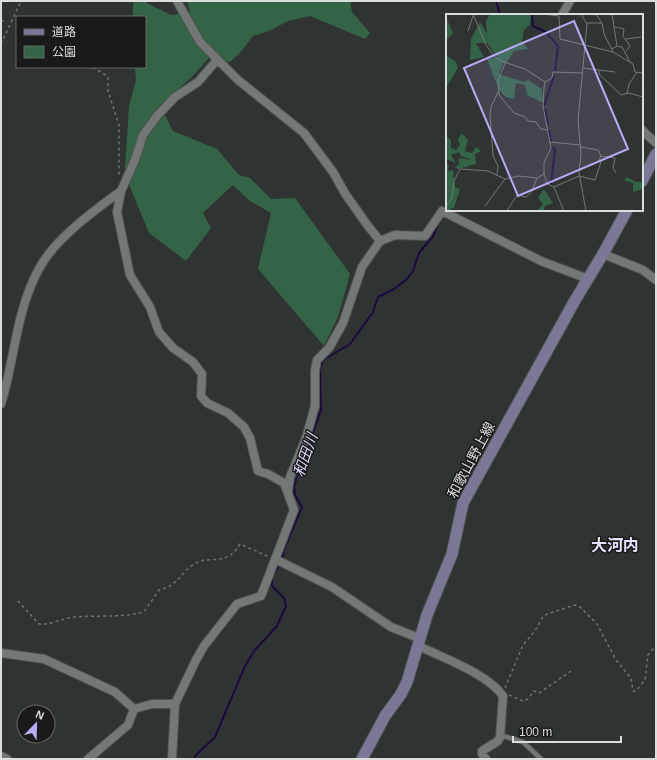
<svg xmlns="http://www.w3.org/2000/svg" width="657" height="760" viewBox="0 0 657 760" font-family="Helvetica,'Noto Sans JP',sans-serif">
	<style>
		.green { fill: #336448 }
		.lines { fill: none; stroke-linecap: round; stroke-linejoin: round }
		.stream { stroke: #1d0942; stroke-width: 2 }
		.lane-casing { stroke: #4e5250; stroke-width: 6 }
		.street-casing { stroke: #4e5250; stroke-width: 10 }
		.secondary-casing { stroke: #4e5250; stroke-width: 13 }
		.path { stroke: #6e716f; stroke-width: 1.5; stroke-dasharray: 3 3; stroke-linecap: butt }
		.lane { stroke: #737775; stroke-width: 4 }
		.street { stroke: #737775; stroke-width: 8 }
		.secondary { stroke: #7b7796; stroke-width: 11 }
		.labels { text-anchor: middle; dominant-baseline: central; stroke-width: 3; stroke-linejoin: round; paint-order: stroke }
		.street-label { font-size: 14px; fill: #dbdedc; stroke: #191a19 }
		.water-label { font-size: 15px; font-style: italic; fill: #dbd6fb; stroke: #191a19 }
		.quarter-label { font-size: 16px; font-weight: bold; fill: #e4e0fd; stroke: #191a19 }
		.inset-river { fill: none; stroke: #1d0942; stroke-width: 2 }
		.inset-road { fill: none; stroke: #747775; stroke-width: 1 }
		.view { fill: #b8abf7; fill-opacity: 0.15; stroke: #b8abf7; stroke-width: 2 }
		.inset-edge { fill: none; stroke: #dbdedc; stroke-width: 2 }
	</style>
	<rect width="100%" height="100%" fill="#2f3331"/>
	<path class="green" d="M138,1H143L171,15L190,12L187,1H350L352,12L370,33L365,39L310,16L288,21L269,31L253,36L239,54L230,62L209,58L192,77L160,105L173,131L217,149L239,175L250,178L271,199L295,198L350,274L338,317L324,346L258,269L271,213L250,201L233,185L203,213L211,228L186,261L149,233L130,187L125,168L129,106L136,80L135,67H145V17H133V3Z"/>
	<g class="lines">
		<path class="stream" d="M496,1L500,15
			M282,560L284,549L302,507L295,495L294,486L321,410L320,369L323,360L350,344L373,312L378,297L394,289L406,280L413,271L419,253L433,236L439,222
			M194,759L196,755L215,737L245,666L254,651L277,626L286,606L284,598L272,586V577L280,564"/>
		<g class="lane-casing">
			<path id="lane" d="M500,735L523,742L541,759"/>
		</g>
		<g class="street-casing">
			<path id="street" d="M177,1L200,42L238,80L304,133L333,172L346,195L368,226L380,241
				M562,15L570,1
				M642,130L656,143
				M603,254L643,270L656,280
				M1,404C15,359 16,309 40,267C56,238 95,210 121,191
				M288,491L290,477L306,438L315,406V371L317,360L329,348L343,323L362,267L380,241L395,235L425,236L442,211L541,261L588,279
				M275,559L332,587L391,627L421,639
				M419,646C443,658 488,674 503,696L500,737L498,741L482,751V754L486,759
				M1,653L44,659L115,692L134,709
				M134,709L152,704H175
				M1,756L7,759
				M88,759L128,725L134,709
				M172,759L175,704L196,660L204,646L237,604L261,596L294,510L284,483L268,474L258,471L250,438L244,427L228,413L207,403L201,396L202,374L193,362L173,348L159,332L150,307L130,275L117,212L121,191L135,160L143,135L157,116L175,97L198,82L217,60"/>
		</g>
		<g class="secondary-casing">
			<path id="secondary" d="M642,181L656,154
				M362,759L385,716L401,694L407,682L427,615L452,554L463,503L574,302L603,254L627,210"/>
		</g>
		<path class="path" d="M1,20L6,22
			M1,44L21,1
			M93,67L107,76L108,78V91L119,125V175
			M18,601L39,624C52,625 62,618 75,617C98,615 121,618 144,612L159,590C179,585 179,574 194,564C210,554 226,568 240,544L267,556
			M505,688L523,645L535,631L542,618L547,614L575,605L580,607L597,624L616,660L631,678L633,691H636L645,680L648,655L656,645
			M509,695L523,701L528,699L534,691L539,693L571,671"/>
		<use href="#lane" class="lane"/>
		<use href="#street" class="street"/>
		<use href="#secondary" class="secondary"/>
	</g>
	<g class="labels">
		<g class="street-label">
			<text transform="translate(471 460) rotate(-62)">和歌山野上線</text>
		</g>
		<g class="water-label">
			<text transform="translate(305 455) rotate(-71)">和田川</text>
		</g>
		<g class="quarter-label">
			<text x="615" y="545">大河内</text>
		</g>
	</g>
	<g transform="translate(446 14)">
		<rect width="197" height="197" fill="#2f3331"/>
		<path d="M44,0H85L84,11L78,16L76,27L82,35L68,37L61,48L57,49L53,60L78,68L82,66L96,75L97,89L81,81L79,71L70,69L68,85L60,83L53,76L41,45L51,43L41,29H30L38,43L24,46L25,25L34,8L41,20L40,7ZM0,3L7,19L0,26L1,18ZM0,41L10,48L12,54L0,74ZM16,119L22,126L19,137L26,139L30,133L35,137L29,140L30,150L12,155L9,153L13,150V144L26,146L15,142L13,138L5,141L10,149L0,145V122L5,126V134L10,136L14,131L12,125ZM0,147L3,152L1,157L7,156L9,173L14,175L8,194L3,195L9,197H0ZM181,163L190,168H197V175L187,178V169L178,166ZM98,175L107,189L99,192L98,197H85L92,196L97,190L92,183Z" fill="#336448"/>
		<path class="inset-river" d="M86,0L87,12L100,18L112,32L109,57M98,92L108,62M99,95L102,111M103,116L105,128M105,133L109,135L105,170"/>
		<path class="inset-road" d="M27,0L40,31L48,42L55,47L79,55L99,68M97,0L113,2L114,25L167,38M135,0L141,10L132,106L135,140L133,159L140,197M150,0L156,9L158,20L167,38L187,50L189,58L197,59M166,0L171,32M141,9H156M169,13L178,15L177,22L184,32L180,37M22,17L27,2M180,25L195,23M166,35L171,32L176,33L184,48M59,49L52,67L53,81L68,99L79,103L82,107L90,108L95,115L101,116M137,54L169,58M153,56V60L175,81L183,79L197,83M181,80L183,70L191,58M104,128L134,131M154,142L169,144L167,154L170,159M51,160L52,152L47,142L44,102L45,93L52,78M108,173L133,162L149,166L155,148L153,146L155,142L152,136L135,133M0,192L6,184L8,167L14,155L42,157L59,165M39,192L59,165L73,162L91,164L98,160M61,197L71,181L80,183L85,179L91,164M118,197L108,173L101,170L98,160V148L105,134L97,92L98,73L99,68L106,64L107,58L136,59"/>
		<path class="view" d="M128,7L182,135L72,182L18,54Z"/>
		<rect width="197" height="197" class="inset-edge"/>
	</g>
	<rect width="657" height="760" fill="none" stroke="#dbdedc" stroke-width="4"/>
	<rect x="16" y="16" width="130" height="52" fill="#191a19" stroke="#676867"/>
	<rect x="24" y="29" width="20" height="6" fill="#7b7796" stroke="#676867"/>
	<text x="52" y="36" font-size="12" fill="#dbdedc">道路</text>
	<rect x="24" y="46" width="20" height="12" fill="#336448" stroke="#676867"/>
	<text x="52" y="56" font-size="12" fill="#dbdedc">公園</text>
	<g transform="translate(36 724) rotate(23)"><circle r="19" fill="#191a19" stroke="#676867"/>
	<path d="M0-3L7 15L0 10L-7 15Z" fill="#b8abf7"/>
	<text y="-6" font-size="11" font-weight="bold" text-anchor="middle" fill="#dbdedc">N</text>
	</g>
	<path d="M513 736v6h108v-6" fill="none" stroke="#dbdedc" stroke-width="2"/>
	<text x="519" y="736" font-size="12" fill="#dbdedc" stroke="#191a19" stroke-width="3" paint-order="stroke">100 m</text>
</svg>
